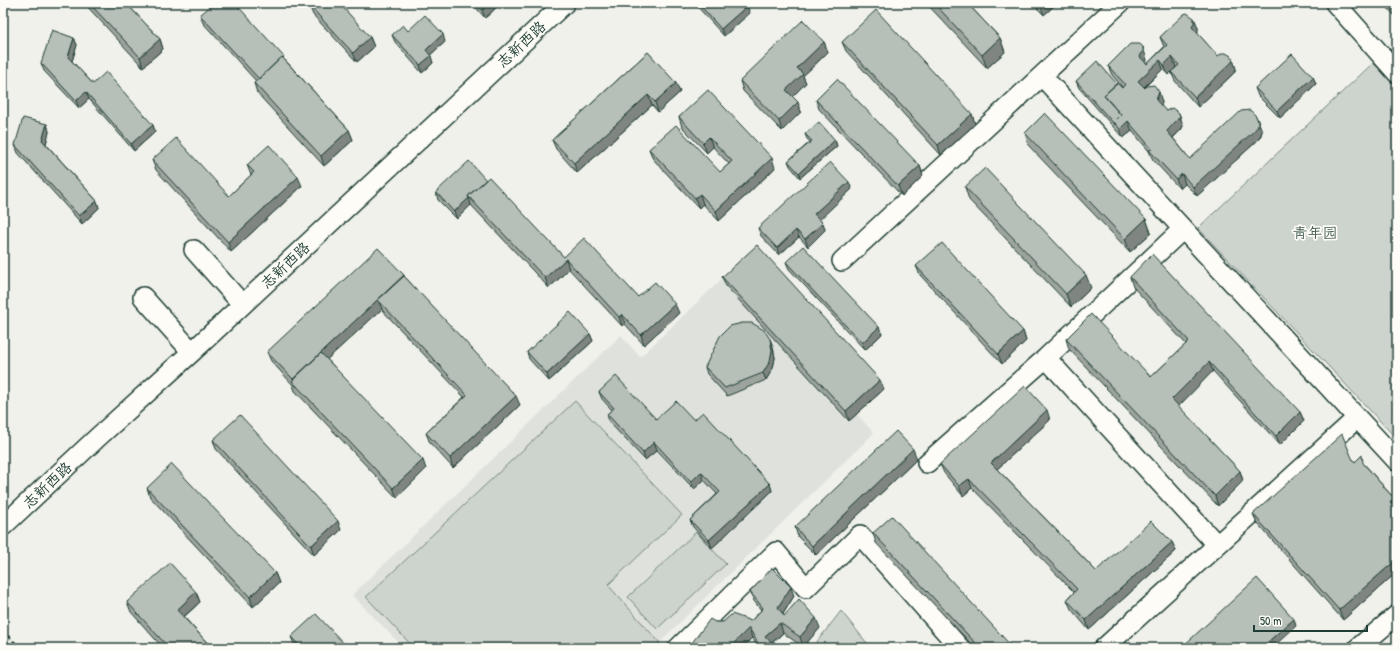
<svg xmlns="http://www.w3.org/2000/svg" width="1400" height="651" viewBox="0 0 1400 651" font-family="'Patrick Hand','LXGW WenKai TC',sans-serif">
	<style>
		.built { fill: #dfe2dc }
		.green { fill: #cdd3cd; stroke: #768880 }
		.lines { fill: none; stroke-linecap: round; stroke-linejoin: round }
		.minor-casing { stroke: #1f3d34; stroke-width: 22 }
		.path { stroke: #1f3d34; stroke-width: 2.5; stroke-dasharray: 4 3; stroke-linecap: butt }
		.minor { stroke: #fdfcf7; stroke-width: 19 }
		.wall { fill: #9da49e; stroke: #1f3d34 }
		.shaded-wall { fill: #7f8681; stroke: #1f3d34 }
		.building { fill: #b6bfb8; stroke: #1f3d34 }
		.labels { text-anchor: middle; dominant-baseline: central; stroke-width: 3.5; stroke-linejoin: round; paint-order: stroke }
		.street-label { font-size: 15px; fill: #1f3d34; stroke: #fdfcf7 }
		.park-label { font-size: 15px; fill: #425b53; stroke: #fdfcf7 }
	</style>
	<rect width="100%" height="100%" fill="#f0f1eb"/>
	<filter id="ink" filterUnits="userSpaceOnUse"><feTurbulence type="fractalNoise" baseFrequency=".025" numOctaves="2"/><feDisplacementMap in="SourceGraphic" scale="8" xChannelSelector="R" yChannelSelector="G"/><feConvolveMatrix kernelMatrix="1 2 1 2 8 2 1 2 1" color-interpolation-filters="sRGB"/></filter>
	<g filter="url(#ink)">
		<path class="built" d="M728,273L874,433L654,648H404L352,595L621,335L640,357Z"/>
		<path class="green" d="M1373,63L1397,86V439L1198,228Z
			M575,401L682,515L608,585L660,643L654,648H414L366,597Z
			M696,532L726,564L657,629L628,597Z
			M841,611L871,648H812Z"/>
		<g class="lines">
			<g class="minor-casing">
				<path id="minor" d="M1335,3L1397,73
					M1042,76L1397,461
					M194,250L242,304
					M842,261L1120,3
					M143,297L192,352
					M1046,358L1217,545
					M927,463L1046,358L1183,229
					M3,526L97,438L192,352L565,3
					M678,648L776,552L806,588L860,535L960,648
					M1104,648L1357,418
					M1358,648L1397,615"/>
			</g>
			<path class="path" d="M3,631L20,648"/>
			<use href="#minor" class="minor"/>
		</g>
		<path class="wall" d="M84,3H126L160,39L163,49L143,67Z
			M472,3H493L495,9L485,18Z
			M677,3H690L683,9Z
			M694,3H745L750,13L724,36Z
			M926,3H967L1000,38L1005,52L987,68Z
			M1032,3H1057L1044,15Z
			M1383,3H1397V18Z
			M309,5L370,37L374,47L357,62L313,15Z
			M200,15L285,60L349,130L353,140L324,166L257,93L254,83L256,81L203,23Z
			M1194,18L1198,28L1197,33L1218,56L1233,60L1236,69L1235,72L1198,107L1175,81L1171,72L1176,67L1168,75L1163,69L1144,88L1162,102L1161,106L1166,111L1179,113L1183,126L1181,130L1173,138L1190,159L1256,116L1262,131L1261,135L1258,140L1197,196L1185,184L1180,189L1153,160L1149,151L1132,131L1123,138L1079,88L1076,81L1117,84L1122,88V87L1112,75L1108,66L1146,57L1147,61L1145,63L1147,64L1164,47L1160,37Z
			M408,31L445,42L430,55L433,63L422,73L395,42L392,35Z
			M74,38L77,45L72,61L93,84L153,125L155,132L134,151L89,99L79,108L44,71L41,63Z
			M824,42L828,52L803,76L806,83L792,96L801,112L782,131L743,91L740,81Z
			M842,42L972,114L975,124L941,155L846,51Z
			M648,52L680,92L658,112L652,105L577,173L556,149L552,140Z
			M1313,77L1316,84L1280,118L1258,96L1255,88Z
			M816,100L920,166L923,176L902,196L819,109Z
			M679,117L775,168L719,221L703,204L699,208L653,159L649,149L720,172L729,164L713,147L707,153L682,127Z
			M47,124L49,132L46,144L97,201L99,208L82,224L18,153L15,145Z
			M1025,133L1146,219L1151,233L1130,252L1029,146Z
			M805,134L835,140L837,146L800,178L790,166L788,161L810,142L807,139Z
			M152,160L229,196L251,175L247,165L302,186L231,252L156,170Z
			M486,180L564,257L638,297L679,313L644,345L625,324L622,326L569,269L549,288L471,205L457,219L438,200L436,192Z
			M965,187L1091,288L1071,307L969,200Z
			M852,189L819,219L823,223L825,230L808,247L799,237L779,255L761,236L758,228Z
			M786,262L882,334L865,350L789,269Z
			M916,266L1023,331L1026,341L1002,364L920,275Z
			M404,276L520,405L453,468L430,443L426,433L464,397L382,310V309L327,359L426,469L397,498L295,391L293,385L271,361L267,352Z
			M722,277L884,389L849,421L726,286Z
			M1130,277L1300,412L1304,421L1280,445L1213,371L1178,406L1240,471L1243,481L1218,506L1069,349L1066,339L1151,377L1186,344L1133,287Z
			M590,334L593,341L549,381L529,359L527,352Z
			M770,339L773,347L775,358L773,368L766,380L727,396L707,374L705,367Z
			M599,392L656,419L694,420L770,484L772,491L712,548L693,527L690,520L717,494L704,480L694,489L657,450L645,460L609,422L607,414L612,410L602,399Z
			M1050,420L997,469L1096,571L1172,542L1176,551L1089,630L1071,609L1067,600L1074,592L972,488L963,496L944,473L940,464Z
			M213,440L341,530L314,555L216,449Z
			M1352,458L1355,462L1365,465L1391,495L1397,497V508L1396,509L1397,510V572L1343,620L1257,523L1253,514Z
			M917,459L816,555L798,537L795,527Z
			M147,488L275,573L279,583L253,607L150,497Z
			M873,533L1013,648H975L876,543Z
			M196,592L200,602L184,617L212,648H163L131,612L127,602Z
			M750,592L794,596L783,614L784,616L820,628L803,647L783,633L772,643L757,645L752,638L742,648H688L715,622H723L751,621L761,610L754,601Z
			M291,637L348,648H297L295,646Z"/>
		<path class="shaded-wall" d="M491,3H493L495,9L485,18L482,10Z
			M681,3H690L683,9Z
			M1039,3H1057L1044,15Z
			M747,6L750,13L724,36L721,29Z
			M1194,18L1198,28V32L1195,37L1192,27Z
			M443,34L445,42L428,57L426,50Z
			M370,37L374,47L357,62L353,53Z
			M74,38L77,45L71,64L68,57Z
			M1000,38L1005,52L987,68L982,55Z
			M160,39L163,49L143,67L140,57Z
			M824,42L828,52L803,76L806,83L790,99L786,90L797,68Z
			M1143,47L1146,57L1147,61L1143,66L1140,57Z
			M431,56L433,63L422,73L420,65Z
			M1172,57L1176,67L1168,75L1164,65Z
			M1160,60L1163,69L1141,90L1138,81Z
			M1233,60L1236,69L1235,72L1198,107L1195,97Z
			M1313,77L1316,84L1280,118L1277,111Z
			M676,83L680,92L658,112L655,102Z
			M86,92L89,99L79,108L76,101Z
			M1159,92L1162,102L1160,110L1156,100Z
			M648,95L652,105L577,173L574,163Z
			M798,102L801,112L782,131L779,121Z
			M1179,113L1183,126L1181,130L1170,140L1167,131Z
			M972,114L975,124L941,155L938,145Z
			M1128,121L1132,131L1123,138L1120,129Z
			M1258,121L1262,131L1261,135L1258,140L1197,196L1193,187Z
			M47,124L49,132L45,147L42,140Z
			M153,125L155,132L134,151L131,144Z
			M349,130L353,140L324,166L321,156Z
			M709,137L713,147L707,153L703,143Z
			M835,140L837,146L800,178L799,173Z
			M772,158L775,168L719,221L716,211Z
			M920,166L923,176L902,196L898,186Z
			M1182,174L1185,184L1180,189L1176,179Z
			M298,177L302,186L231,252L228,242Z
			M849,182L852,189L817,222L814,214Z
			M700,194L703,204L699,208L695,198Z
			M469,198L471,205L457,219L454,212Z
			M97,201L99,208L82,224L79,216Z
			M1146,219L1151,233L1130,252L1125,239Z
			M823,223L825,230L808,247L805,239Z
			M796,230L799,237L779,255L777,248Z
			M566,259L569,269L549,288L545,278Z
			M404,275L407,285L378,300L382,309L297,387L295,385L293,379Z
			M1086,275L1091,288L1071,307L1066,294Z
			M675,304L679,313L644,345L641,335Z
			M622,314L625,324L622,326L619,317Z
			M879,327L882,334L865,350L862,343Z
			M1023,331L1026,341L1002,364L998,354Z
			M590,334L593,341L549,381L547,374Z
			M770,339L773,347L775,358L773,368L766,380L763,373Z
			M1209,362L1213,371L1176,409L1172,399Z
			M880,380L884,389L849,421L846,411Z
			M516,396L520,405L453,468L450,458Z
			M1047,410L1050,420L994,472L991,463Z
			M1300,412L1304,421L1280,445L1276,436Z
			M654,442L657,450L645,460L643,453Z
			M913,449L917,459L816,555L812,546Z
			M423,460L426,469L397,498L393,488Z
			M1240,471L1243,481L1218,506L1215,496Z
			M701,472L704,480L694,489L691,482Z
			M969,479L972,488L963,496L959,486Z
			M770,484L772,491L712,548L709,540Z
			M1396,495L1397,497V508L1394,512L1390,503Z
			M338,521L341,530L314,555L311,546Z
			M1172,542L1176,551L1089,630L1086,620Z
			M1397,559V572L1343,620L1339,610Z
			M275,573L279,583L253,607L250,597Z
			M791,587L794,596L781,617L778,607Z
			M196,592L200,602L181,619L177,610Z
			M816,618L820,628L803,647L800,637Z
			M1294,619L1296,626L1272,648H1261Z
			M780,623L783,633L769,645L765,636Z
			M749,628L752,638L742,648H729Z"/>
		<path class="building" d="M89,3H126L160,39L140,57Z
			M214,3H235L284,57L283,58L282,57L259,79L200,15Z
			M312,3H339L370,37L353,53L309,5Z
			M476,3H491L482,10Z
			M698,3H745L747,6L721,29Z
			M934,3H967L1000,38L982,55Z
			M1390,3H1397V11Z
			M876,10L972,114L938,145L842,42Z
			M1187,13L1194,18V23L1192,27L1218,56L1222,53H1226L1231,56L1233,60L1231,63L1195,97L1171,72L1179,65L1172,57L1164,65L1160,60L1138,81L1145,88L1147,86L1154,85L1157,89L1159,92L1156,100L1166,111L1172,108L1179,113L1180,116L1177,120L1167,131L1190,159L1241,111L1250,110L1256,116L1258,121V126L1254,131L1193,187L1182,174L1176,179L1149,150L1152,149L1128,121L1120,129L1114,122L1121,115L1104,95L1117,83L1122,88L1125,84L1108,66L1130,44H1140L1143,47V51L1140,57L1147,64L1167,45L1160,37L1184,14Z
			M425,15L443,34L426,50L431,56L420,65L392,35L403,25L408,31Z
			M803,20L824,42L797,68L803,74L786,90L798,102L779,121L740,81Z
			M52,30L74,38L68,57L93,84L106,72L153,125L131,144L86,92L76,101L41,63Z
			M648,52L676,83L655,102L648,95L574,163L552,140Z
			M1292,54L1313,77L1277,111L1255,88Z
			M282,57L349,130L321,156L254,83Z
			M1097,61L1117,84L1104,95L1105,96V97L1121,115L1114,122L1115,125L1076,81Z
			M837,79L920,166L898,186L816,100Z
			M708,90L772,158L716,211L700,194L695,198L649,149L676,125L720,172L732,161L709,137L703,143L679,117Z
			M1045,113L1146,219L1125,239L1025,133Z
			M23,118L47,124L42,140L97,201L79,216L15,145Z
			M819,122L835,140L799,173L788,161L812,141L805,134Z
			M176,138L229,196L254,172L247,165L269,145L298,177L228,242L152,160Z
			M469,161L486,180L468,196L469,198L454,212L436,192Z
			M830,162L849,182L814,214L823,223L805,239L796,230L777,248L758,228Z
			M985,168L1086,275L1066,294L965,187Z
			M489,177L564,257L584,238L638,297L655,282L675,304L641,335L622,314L619,317L566,259L545,278L468,196Z
			M942,243L1023,331L998,354L916,266Z
			M757,245L880,380L846,411L722,277Z
			M803,246L879,327L862,343L786,262Z
			M378,248L404,275L293,379L267,352Z
			M1152,254L1300,412L1276,436L1209,362L1172,399L1240,471L1215,496L1066,339L1091,314L1151,377L1189,341L1130,277Z
			M404,276L516,396L450,458L426,433L467,395L378,300Z
			M570,312L590,334L547,374L527,352Z
			M742,323H752L764,330L770,339L772,350L770,361L763,373L725,388L705,367L720,336L730,326Z
			M321,353L423,460L393,488L292,381Z
			M616,376L656,419L676,401L694,420L703,412L770,484L709,540L690,520L720,492L701,472L691,482L654,442L643,453L607,414L614,408L599,392Z
			M1025,386L1047,410L991,463L1096,571L1151,521L1172,542L1086,620L1067,600L1077,589L969,479L959,486L940,464Z
			M240,415L338,521L311,546L213,440Z
			M896,431L913,449L812,546L795,527Z
			M1342,434L1352,458L1355,462L1362,455L1363,463L1391,495H1396L1390,503L1397,510V559L1339,610L1253,514Z
			M172,464L275,573L250,597L147,488Z
			M892,516L1013,648H980L873,533Z
			M170,563L196,592L177,610L212,648H169L127,602Z
			M772,568L791,587L778,607L784,616L799,599L816,618L800,637L780,623L765,636L776,648H753L758,643L749,628L729,648H688L710,619L715,622H723L732,614L751,621L763,608L750,592Z
			M1257,578L1294,619L1261,648H1181Z
			M316,614L348,648H302L291,637Z"/>
	</g>
	<g class="labels">
		<g class="street-label">
			<text transform="translate(521 44) rotate(-43)">志新西路</text>
			<text transform="translate(285 265) rotate(-43)">志新西路</text>
			<text transform="translate(47 485) rotate(-43)">志新西路</text>
		</g>
		<g class="park-label">
			<text x="1315" y="232">青年园</text>
		</g>
	</g>
	<rect width="1400" height="651" fill="none" stroke="#fdfcf7" stroke-width="16"/>
	<rect x="8" y="8" width="1384" height="635" fill="none" stroke="#1f3d34" stroke-width="1.5" filter="url(#ink)"/>
	<path d="M1254 625v6h113v-6" fill="none" stroke="#1f3d34" stroke-width="2"/>
	<text x="1260" y="625" font-size="12" fill="#1f3d34" stroke="#fdfcf7" stroke-width="3" paint-order="stroke">50 m</text>
</svg>
